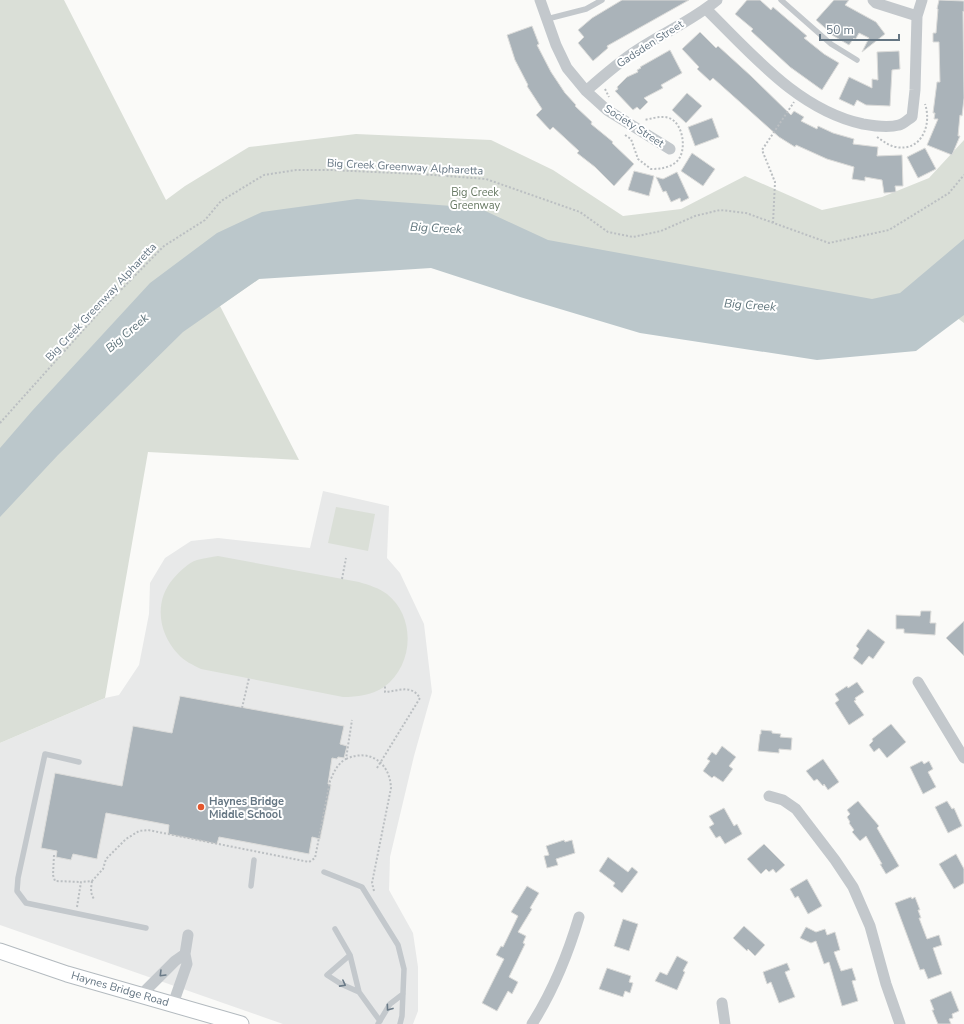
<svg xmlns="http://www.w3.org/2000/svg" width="964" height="1024" viewBox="0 0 964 1024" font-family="'Nunito Sans',sans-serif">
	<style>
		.built { fill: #e8e9e9 }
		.green { fill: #dadfd7 }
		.water { fill: #bbc7cb }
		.building { fill: #aab3b9; stroke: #dcdcda }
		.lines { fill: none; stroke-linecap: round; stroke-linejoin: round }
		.secondary-casing { stroke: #b3babf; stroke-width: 17 }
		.path { stroke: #bbbfc2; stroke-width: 2; stroke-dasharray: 2 2; stroke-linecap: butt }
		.lane { stroke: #c3c8cc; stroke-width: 5.5 }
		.street { stroke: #c3c8cc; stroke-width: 11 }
		.secondary { stroke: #fff; stroke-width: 15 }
		.oneway { stroke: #6a7a87 }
		.poi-dot { fill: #e4572e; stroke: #fff; stroke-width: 1.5 }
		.labels { text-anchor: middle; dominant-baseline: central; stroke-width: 4; stroke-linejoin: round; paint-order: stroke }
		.street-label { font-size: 11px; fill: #657683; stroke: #fff }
		.park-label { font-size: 11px; fill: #687a64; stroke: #fff }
		.poi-label { font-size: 11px; font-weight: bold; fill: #657683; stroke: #fff; text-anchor: start }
		.water-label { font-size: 12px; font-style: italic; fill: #60757c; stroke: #fff }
	</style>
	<rect width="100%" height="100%" fill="#fafaf8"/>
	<path class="built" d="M323,491L389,506L387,558L400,573L424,624L432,692L414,756L390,857L389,890L413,933L418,967V1011L413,1024H283L0,925V743L105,698L119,695L139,665L149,614L150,583L165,558L191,541L218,538L310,548Z"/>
	<path class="green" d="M0,0H64L166,200L185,186L249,147L356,134L491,140L553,170L623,216L681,209L745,176L822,210L882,197L929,178L964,140V323L917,288L862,314L349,223L259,279L220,306L299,460L148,452L105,698L0,743Z
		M336,507L375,514L368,551L328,543Z
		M218,556L359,582C369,585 379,588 387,594C416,617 414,665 384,687C372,695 357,697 343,697L201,669C193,665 184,661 178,654C158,633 154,601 173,579C180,571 188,563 197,560C204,558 212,557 218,556Z"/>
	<path class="water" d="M357,199L479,208L548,240L872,299L900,293L964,239V315L916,351L817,360L640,333L520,297L431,268L259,279L183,332L58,455L0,517V448L32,411L150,283L217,233L262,212Z"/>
	<path class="building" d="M622,0H689L607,46L608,48L593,61L578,43L584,37L578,30L592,18Z
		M747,0H760L771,10L773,7L807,36L804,38L824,54L839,63L822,90L790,67L751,31L753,29L735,14Z
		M834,0H849L845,5L876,22L885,34L862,52L869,38L859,33L855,40L854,38L849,45L832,35V34L816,20Z
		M939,0L964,1V12L963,11L964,98L962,116L960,115L958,136H960L952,155L927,145L938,119H934L935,113H933L937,82H940L939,42H933V33H936L938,9H937Z
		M532,26L539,44L537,45L551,72L565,93L576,105L575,106L592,122L591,124L613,142L612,143L634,164L614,186L595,167L577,153L579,151L553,127L550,130L536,115L542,109L527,86L528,85L515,60L507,35Z
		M700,32L716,48L718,46L751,76L791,115L794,111L804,117L801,121L817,129L818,126L833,133L854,139L853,144L878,147L877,156L902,155L903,186H895L896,192L884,193L882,180L865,177V181L852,179L854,167L827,159L796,145L795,147L779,137L713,78L710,81L697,69L699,67L682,49Z
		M670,50L682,73L661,85L663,88L644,98L648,102L640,110L637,107L633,110L615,91L618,89L617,87L627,77L638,72L637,70L641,68L640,67Z
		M899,51L900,69L892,70L890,106L866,105L857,100L854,106L839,99L849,77L872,88V79L878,80L877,52Z
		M687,93L702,106L686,123L672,110Z
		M712,118L719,137L695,146L688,127Z
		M925,148L936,169L918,178L907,157Z
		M692,153L715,169L703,186L681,171Z
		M634,171L654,176L649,196L628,190Z
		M677,172L689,198L681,202L680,198L671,202L666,191L663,192L656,177L663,179Z
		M921,611H931L930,623H936L935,635L904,633V629H896V615L920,616Z
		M964,621V656L946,638Z
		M868,629L885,642L873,659L869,656L862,665L853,658L859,649L856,646Z
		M857,682L864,692L855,698L856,700L854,701L864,715L849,725L835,703L839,700L835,694L847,686L848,688Z
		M180,696L344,726L340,744L347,746L344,758L338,757L337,759L332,758L328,784L331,785L320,839L312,837L309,854L219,837L217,844L168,834L169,825L106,813L97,859L73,854L71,860L56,857L57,851L41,848L55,773L122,786L133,726L172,733Z
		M891,724L906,742L887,758L879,748L874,752L869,745L873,741L872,739Z
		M761,730L772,731V733L781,734L780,737L792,738L791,750L779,749V753L758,751L760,734H761Z
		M722,746L736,757L729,766L733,769L723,782L714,776L712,778L703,771L710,761L707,759L712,752L716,755Z
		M823,759L839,782L828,790L824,784L823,786L817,779L814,781L806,771Z
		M922,761L924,764L929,761L933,769L928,772L936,787L923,794L910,767Z
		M858,801L879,826L877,828L899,866L886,874L880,864H882L866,836L860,841L852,832L854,830L849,823L850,822L847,817L850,814L847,810Z
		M947,801L952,809L954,808L962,826L948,833L935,807Z
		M724,808L734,826L737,824L742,834L725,844L720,836L716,838L709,827L714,824L709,816Z
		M564,840L565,842L572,840L575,853L556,859L558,865L547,868L544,856L549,855L546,846Z
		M764,844L785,865L776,873L773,869L769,872L766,869L761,874L747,859Z
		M956,854L964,869V883L954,889L939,864Z
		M608,857L628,872L632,867L638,872L622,893L613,886L615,883L599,871Z
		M807,879L822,906L808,914L798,896L795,898L790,889Z
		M527,886L539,893L530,908L532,909L518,932L526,936L523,943L525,944L509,977L518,982L512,994L508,991L497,1011L482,1003L504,959L496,955L501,946L503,947L518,916L511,912Z
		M911,897L912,899L915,897L920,910H918L921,918H919L927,939L939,935L942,945L933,948L942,974L928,979L924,969L920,970L895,903Z
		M623,919L638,924L629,951L614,946Z
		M744,926L765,945L755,956L748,949L747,951L733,938Z
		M806,927L816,932L825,929L827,935L835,932L840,950L834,952L841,971L852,968L856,980L852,981L858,1001L842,1006L829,962L824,964L816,941L811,943L800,938Z
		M677,956L688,962L683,971L685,972L677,990L655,981L660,972L667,975Z
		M787,963L790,970L785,972L795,997L779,1003L771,982L767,984L763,972Z
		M607,968L631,976L629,982L633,983L630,993L625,991L623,997L599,989Z
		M951,991L959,1011L952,1014L953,1018L949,1019L951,1024H938L932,1010H934L930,1000Z"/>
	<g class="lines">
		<g class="secondary-casing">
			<path id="secondary" d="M0,951L67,974L241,1024"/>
		</g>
		<path class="path" d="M605,89L609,97
			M625,135L631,139L638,159L651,169C660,169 668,168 675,163C688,154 684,123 669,118C661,115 651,119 644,120
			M877,137C883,141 889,146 896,147C922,152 932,124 925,104
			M773,223L775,182L762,150L794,102
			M0,423L104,307L164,246L205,220L221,201L264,175L296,170H330L420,174L486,179L580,212L608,232L633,237L661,231L695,216L720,210L746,213L829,243L889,230L949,193L964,175
			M342,579L346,558
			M242,708L249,678
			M346,759C370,748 390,763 391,788L372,883L374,891
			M377,768L420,698C411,684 399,691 385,692V686
			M54,855L53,875L55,881L81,882
			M92,881C91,888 90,893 94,899
			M77,907L81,882L92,881L103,869L106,859L126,839L139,831L148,830L309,862L315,858L330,781C334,772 337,764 346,759L352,720"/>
		<path class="lane" d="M781,0L831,44L857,60
			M547,19L586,9L602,0
			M79,762L45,754L18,878L17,891L26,903L146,928
			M324,872L362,887L398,945L404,969L402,1016L400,1024
			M251,886L254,860
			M335,929L350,955L359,992L380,1021
			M350,955L327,975L341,984L359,992
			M378,1024L390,1004L403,994"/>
		<path class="street" d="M540,0L556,45L567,68L586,91L607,110L670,149
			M873,0L876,3L917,16
			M706,9C752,54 798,110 863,124C874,126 888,128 899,125C904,124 908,119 912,117L915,90L917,16L922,0
			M586,91C603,76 620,61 639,49C665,32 693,20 717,0
			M918,682L964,758
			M769,796L783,800L796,809L835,860L853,887L870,926L886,984L900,1024
			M141,995L175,961L185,954
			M722,1003L725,1024
			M173,1004L187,964L185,954L188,935
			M532,1024C553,991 568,954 579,917"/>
		<use href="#secondary" class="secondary"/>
	</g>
	<defs><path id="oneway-chevron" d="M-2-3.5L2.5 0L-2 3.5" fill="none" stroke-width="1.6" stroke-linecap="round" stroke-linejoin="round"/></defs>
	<g class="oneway">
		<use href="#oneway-chevron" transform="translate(162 974) rotate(135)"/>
		<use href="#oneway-chevron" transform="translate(343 984) rotate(28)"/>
		<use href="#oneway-chevron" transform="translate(389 1008) rotate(126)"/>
	</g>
	<circle class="poi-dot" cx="201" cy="807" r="4"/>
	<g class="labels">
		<g class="street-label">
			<text transform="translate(650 44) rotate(-33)">Gadsden Street</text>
			<text transform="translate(634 126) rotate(33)">Society Street</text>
			<text transform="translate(405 167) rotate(3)">Big Creek Greenway Alpharetta</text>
			<text transform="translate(101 302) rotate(-47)">Big Creek Greenway Alpharetta</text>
			<text transform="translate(120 989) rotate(16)">Haynes Bridge Road</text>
		</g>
		<g class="park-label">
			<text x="475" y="192">Big Creek<tspan x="475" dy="13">Greenway</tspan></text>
		</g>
		<g class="poi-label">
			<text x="209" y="801">Haynes Bridge<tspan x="209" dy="13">Middle School</tspan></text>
		</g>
		<g class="water-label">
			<text transform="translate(436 228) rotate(3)">Big Creek</text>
			<text transform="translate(750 305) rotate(4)">Big Creek</text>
			<text transform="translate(127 333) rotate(-41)">Big Creek</text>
		</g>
	</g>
	<path d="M820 34v6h79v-6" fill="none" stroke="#657683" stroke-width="2"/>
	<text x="826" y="34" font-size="12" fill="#657683" stroke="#ffffff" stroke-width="3" paint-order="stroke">50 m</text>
</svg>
